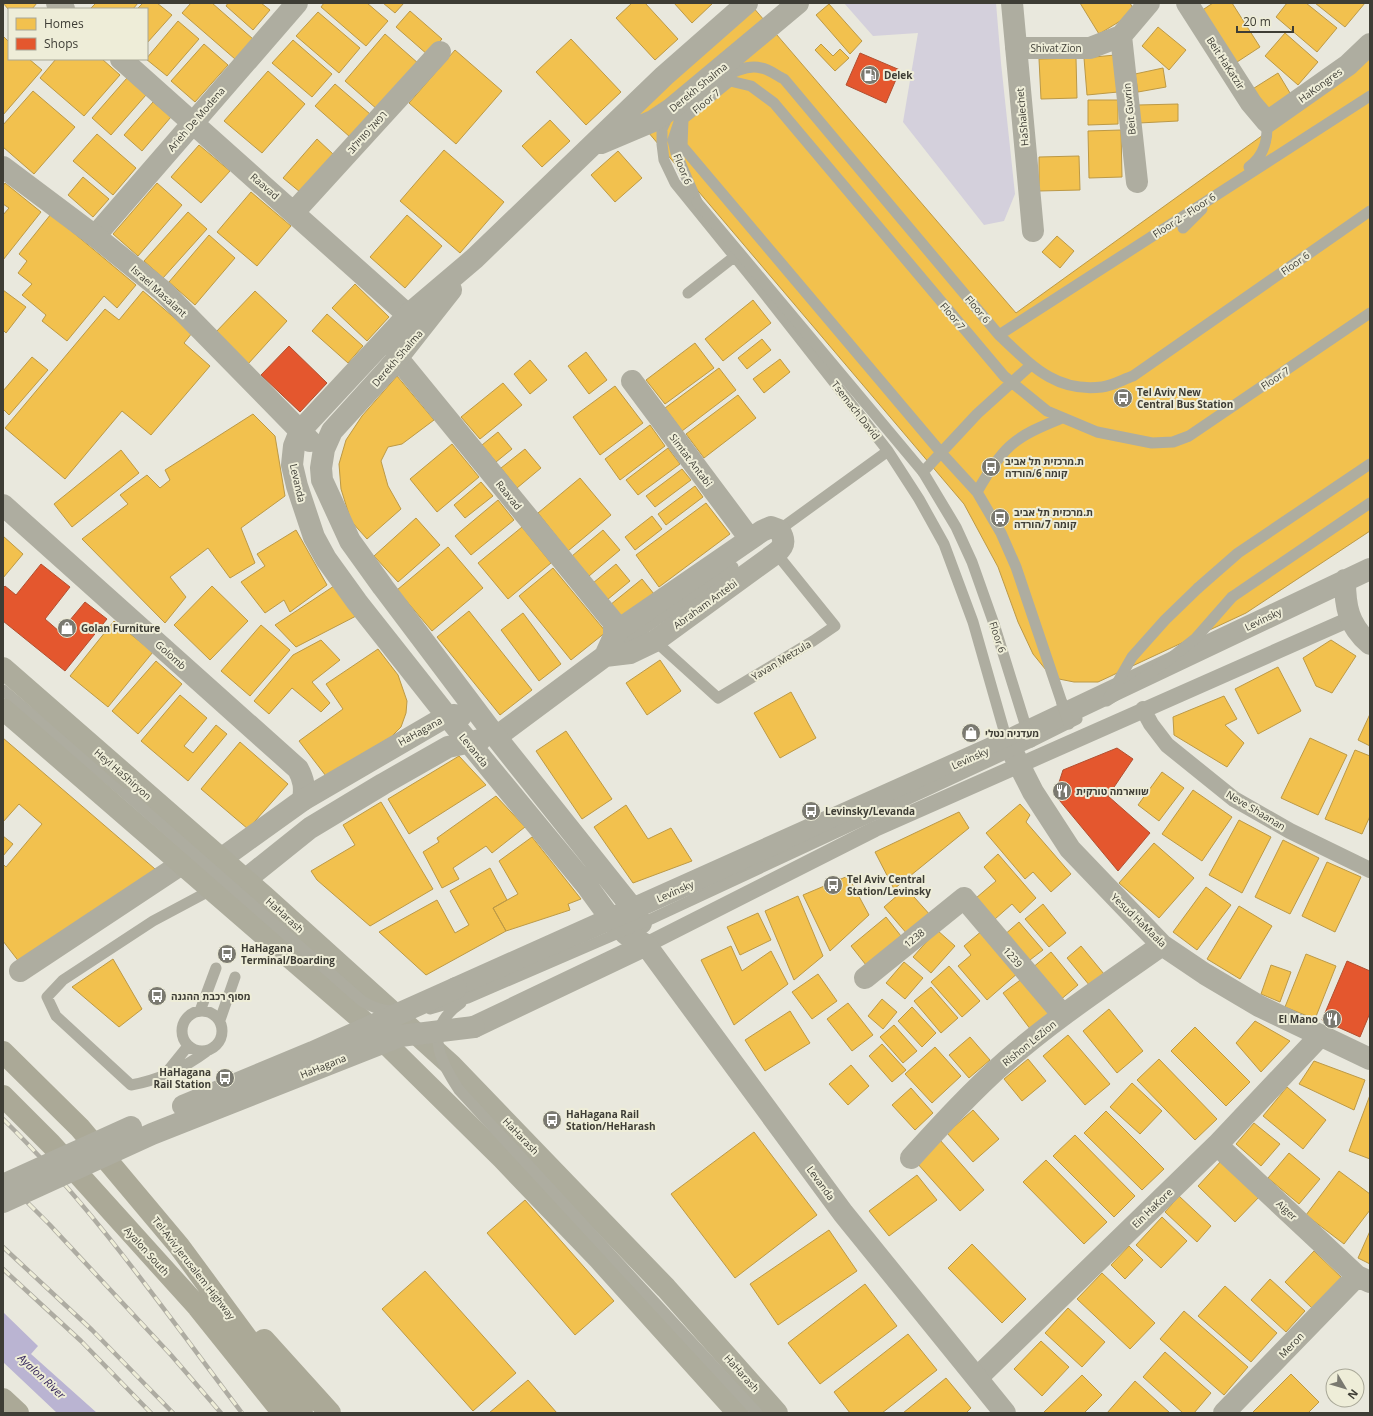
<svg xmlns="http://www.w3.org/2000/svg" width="1373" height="1416" viewBox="0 0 1373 1416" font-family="'Open Sans','Noto Sans Hebrew',sans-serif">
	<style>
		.green { fill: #d4d0dc }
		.water { fill: #bab4d2 }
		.homes { fill: #f2c14e; stroke: #bc9946 }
		.shops { fill: #e4572e; stroke: #b24f30 }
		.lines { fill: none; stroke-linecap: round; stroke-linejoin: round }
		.service { stroke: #aeada0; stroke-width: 11 }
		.pedestrian { stroke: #aeada0; stroke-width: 16 }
		.minor { stroke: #aeada0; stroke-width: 22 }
		.tertiary { stroke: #aeada0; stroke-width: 22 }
		.secondary { stroke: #adac9c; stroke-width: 22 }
		.motorway { stroke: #aba997; stroke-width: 22 }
		.rail-casing { stroke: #aeaca2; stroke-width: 4.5 }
		.rail { stroke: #eeedd8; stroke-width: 3; stroke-dasharray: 9; stroke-linecap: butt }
		.service-bridge { stroke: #aeada0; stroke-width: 11 }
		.tertiary-bridge { stroke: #aeada0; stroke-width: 22 }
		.labels { text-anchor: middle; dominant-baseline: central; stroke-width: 4; stroke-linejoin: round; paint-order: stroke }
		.street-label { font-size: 10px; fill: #3e3d35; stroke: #eeedd8 }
		.poi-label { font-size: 10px; font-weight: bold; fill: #3e3d35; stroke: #eeedd8; text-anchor: start }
		.water-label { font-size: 11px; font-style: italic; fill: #2f1f58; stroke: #eeedd8 }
	</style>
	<rect width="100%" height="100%" fill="#e9e8dd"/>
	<path class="green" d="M844,3H996L1001,63L1015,194L1004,221L984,225L903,122L918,33L873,36Z"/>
	<path class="water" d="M3,1312L38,1346L31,1354L97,1413H57L3,1362Z"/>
	<path class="homes" d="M3,3H37L32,9L9,10Z
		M96,3H138L133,9H90Z
		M143,3H157L172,15L147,43V9H137Z
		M191,3H212L253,39L235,59L182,13Z
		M228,3H261L270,10L253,30L226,6Z
		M324,3H367L388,21L366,46L321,7Z
		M383,3H404L395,13Z
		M632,3H645L678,39L655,60L616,18Z
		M674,3H713L692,23Z
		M1080,3H1130L1135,12L1099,34Z
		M1213,3H1232L1260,47L1234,64L1201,11Z
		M1287,3H1306L1337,28L1317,52L1276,17Z
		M1315,3H1365L1345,27Z
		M829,4L862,41L850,54L816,15Z
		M752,6L1016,313L1370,58V531L1246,613L1098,682H1074L1059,679L1046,670L1033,654L1018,622L998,567L964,504L631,112Z
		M410,11L442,39L428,55L396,27Z
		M318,12L360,48L339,73L296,36Z
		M178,21L199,39L167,76L146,59Z
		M1158,27L1186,50L1169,70L1142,46Z
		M1285,33L1318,62L1298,85L1265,56Z
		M385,34L419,64L378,110L345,81Z
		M3,36L9,42V59H29L42,70L3,115Z
		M571,39L621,92L586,125L536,72Z
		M293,40L332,74L312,97L272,63Z
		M204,44L228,65L195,102L171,81Z
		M821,44L833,56L840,49L849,58L835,71L815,50Z
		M455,50L502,91L456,144L409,103Z
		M1115,55L1118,92L1087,95L1084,58Z
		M1076,58L1077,98L1041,99L1039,59Z
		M56,59H102L120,75L84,116L40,78Z
		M1163,68L1166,87L1138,92L1135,74Z
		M268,71L305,104L262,153L224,121Z
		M1278,73L1293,98L1266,114L1251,90Z
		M127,78L146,95L111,135L92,118Z
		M335,84L370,114L350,137L315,106Z
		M33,91L75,127L34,174L3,147V125Z
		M1088,100H1118V124L1088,125Z
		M153,102L171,117L142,151L124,135Z
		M1178,104V121L1139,123L1138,105Z
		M550,120L570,141L542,167L522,146Z
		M1121,130L1122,177L1089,178L1088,131Z
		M97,134L136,168L113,195L73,161Z
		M317,139L333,154L300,192L283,178Z
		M199,145L230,171L201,203L171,177Z
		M444,150L504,202L460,253L400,201Z
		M618,151L642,178L615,202L591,175Z
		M1079,156L1080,190L1039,191V157Z
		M83,177L109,199L93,217L68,195Z
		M5,183L41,212L3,260V215L9,208L3,204V186Z
		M157,183L182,205L138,256L113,234Z
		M251,192L291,226L257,266L217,232Z
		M188,212L207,229L163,278L144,261Z
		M51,214L136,285L117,308L104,296L67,341L42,321L46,315L22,295L32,284L18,273L27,261L19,254Z
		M407,215L442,246L405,288L370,257Z
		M209,235L235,258L195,305L169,282Z
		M1057,236L1074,251L1060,268L1042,252Z
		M355,284L389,317L367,341L332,308Z
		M3,290L26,307L6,333L3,330Z
		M143,291L192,333L184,343L210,366L151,435L122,411L65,479L5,428L105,309L119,320Z
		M255,291L287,321L248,364L215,333Z
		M753,300L771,323L723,361L705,339Z
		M327,314L363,346L348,363L312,331Z
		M762,339L771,350L747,369L738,358Z
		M695,343L714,368L665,404L646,380Z
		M586,352L607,380L589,394L568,366Z
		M32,357L48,370L9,415L3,409V391Z
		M780,359L790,372L764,393L753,379Z
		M530,360L547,380L530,394L514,374Z
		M719,368L736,390L682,431L665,408Z
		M397,376L434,420L402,444L388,447L381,461L388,486L401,509L367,539L351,521L341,489L339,464L346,440L362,416Z
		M503,383L522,405L480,439L461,417Z
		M615,386L643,423L600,455L573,417Z
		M738,395L756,418L704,458L686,434Z
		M253,414L275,436L285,496L241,528L255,563L230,578L208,548L170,577L186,597L165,623L82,539L128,504L120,495L147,475L160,488L170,480L165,470Z
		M650,425L665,446L620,480L605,459Z
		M498,432L512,449L496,462L482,445Z
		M452,444L479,477L437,512L410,479Z
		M668,448L680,464L638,495L626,480Z
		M525,449L541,468L517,488L501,468Z
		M121,450L139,473L72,527L54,504Z
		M682,469L691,480L655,507L646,496Z
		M580,478L611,515L568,551L538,513Z
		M481,482L493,496L465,518L454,505Z
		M695,486L703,497L666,525L658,514Z
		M498,500L514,520L471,555L455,536Z
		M706,503L730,534L659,587L636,555Z
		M652,516L662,529L635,550L625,537Z
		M416,518L440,545L398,582L374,556Z
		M522,527L551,563L508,599L478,563Z
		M296,530L327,585L290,612L284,600L265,613L241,582L265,566L257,554Z
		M603,530L620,550L589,576L572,556Z
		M3,536L23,554L3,578Z
		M448,547L483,588L432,631L397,590Z
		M616,564L630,581L607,600L593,583Z
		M553,568L606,632L571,660L519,596Z
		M642,579L654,594L622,620L610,605Z
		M212,586L248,621L210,660L174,625Z
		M334,586L358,615L296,647L275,625Z
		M469,611L532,690L500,715L437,637Z
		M523,613L561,664L539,681L501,630Z
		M114,621L153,652L108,707L70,676Z
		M261,625L290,650L250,696L221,671Z
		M321,640L340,660L312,682L330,703L321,712L292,688L269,714L254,701L293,655Z
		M1331,640L1356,656L1332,693L1316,686L1303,658Z
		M378,649L398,675L407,701L406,713L401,727L391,737L326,776L299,741L343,709L326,684Z
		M660,660L681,691L647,715L626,683Z
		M156,661L182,684L138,734L112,711Z
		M1278,667L1301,711L1258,734L1235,689Z
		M791,692L816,738L780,758L754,713Z
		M180,695L207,718L184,746L193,753L216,725L227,734L188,781L141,741Z
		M1224,696L1237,719L1225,725L1244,743L1227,767L1174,735L1173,717Z
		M1370,714V746L1358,740Z
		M566,731L612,799L582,819L536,751Z
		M3,738L162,875L23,967L3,941V864L6,867L42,824L19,804L3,822Z
		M1310,738L1347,755L1318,815L1281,798Z
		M240,742L288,784L248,829L201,789Z
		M1355,750L1370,756V816L1362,834L1325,819Z
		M459,756L486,785L409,834L388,799Z
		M1162,772L1184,788L1159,821L1138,805Z
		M1193,790L1232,817L1202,861L1162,834Z
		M496,796L525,827L492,853L486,846L453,868L459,879L442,888L423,852L439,842L437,838Z
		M381,802L433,889L370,926L317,880L311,871L355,845L343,825Z
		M1020,804L1030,815L1026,822L1071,874L1051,892L1033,872L1025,879L986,833Z
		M626,805L648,839L671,828L692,861L633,883L594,827Z
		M959,812L969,828L894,889L875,852Z
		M1239,820L1271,837L1242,893L1209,875Z
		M3,836L13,844L3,856Z
		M532,837L581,899L568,904L570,910L506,931L493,908L518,894L499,861Z
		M1283,840L1319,858L1290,914L1255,897Z
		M1154,843L1194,878L1159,918L1119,883Z
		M998,854L1036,898L1020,913L1012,904L995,919L976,898L996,881L984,867Z
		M1327,862L1361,877L1335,932L1302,916Z
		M490,868L507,900L493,908L506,931L426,975L379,932L437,900L455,933L469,925L450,891Z
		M848,876L869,915L830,951L803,895Z
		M1206,887L1231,905L1197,950L1173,932Z
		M906,888L931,916L908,935L884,907Z
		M798,896L823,956L794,980L765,911Z
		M1043,904L1066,933L1049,947L1025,919Z
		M1239,906L1272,926L1240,979L1207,959Z
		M758,913L771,940L740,955L727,927Z
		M886,917L901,936L866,965L851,946Z
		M1019,922L1043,950L1026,963L1003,936Z
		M937,930L955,946L931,973L913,957Z
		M983,930L1019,972L987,1000L958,966L971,955L964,946Z
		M731,946L742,971L771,951L788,984L734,1025L701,960Z
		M1081,946L1104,974L1090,986L1067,958Z
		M1051,952L1078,985L1059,1001L1031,969Z
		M1306,954L1336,966L1315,1019L1285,1007Z
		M113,959L142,1009L119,1027L72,987Z
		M904,962L923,978L905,999L886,983Z
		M1271,965L1291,972L1280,1002L1261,994Z
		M949,966L980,1001L962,1017L931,982Z
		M818,974L837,1001L812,1019L792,992Z
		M1023,978L1051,1015L1031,1030L1003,993Z
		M931,987L958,1018L941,1033L914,1001Z
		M882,999L897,1012L883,1029L868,1016Z
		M848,1003L873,1035L852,1051L827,1019Z
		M912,1007L936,1033L922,1047L898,1021Z
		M1109,1009L1143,1051L1117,1073L1083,1031Z
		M790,1011L810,1043L765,1071L745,1040Z
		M1255,1021L1290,1041L1261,1072L1236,1043Z
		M894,1025L917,1051L903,1063L880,1037Z
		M1195,1027L1250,1082L1226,1106L1171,1051Z
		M1068,1035L1110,1084L1085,1105L1043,1056Z
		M970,1037L990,1060L969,1078L949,1055Z
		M882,1044L906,1070L892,1082L869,1056Z
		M935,1047L961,1076L932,1103L905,1074Z
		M1028,1059L1046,1081L1022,1101L1004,1079Z
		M1159,1059L1217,1119L1195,1140L1137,1080Z
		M1314,1061L1365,1080L1354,1110L1299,1084Z
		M851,1065L869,1086L848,1105L829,1084Z
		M1132,1083L1162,1111L1140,1134L1110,1107Z
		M1287,1087L1326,1120L1303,1149L1263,1116Z
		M911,1088L933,1113L915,1130L892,1105Z
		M1370,1095V1159L1349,1151Z
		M973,1110L999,1139L973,1162L947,1133Z
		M1106,1111L1164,1169L1142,1190L1084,1133Z
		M1254,1123L1280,1144L1261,1166L1236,1144Z
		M754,1132L817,1215L735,1278L671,1194Z
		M1075,1135L1135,1196L1114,1217L1053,1156Z
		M940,1140L984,1190L960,1211L916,1162Z
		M1289,1153L1320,1179L1299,1204L1268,1178Z
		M1046,1160L1107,1222L1084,1244L1023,1182Z
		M1222,1160L1260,1196L1235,1222L1198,1186Z
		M1339,1171L1370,1194V1210L1344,1244L1306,1215Z
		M917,1175L937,1200L889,1236L869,1211Z
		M1179,1196L1211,1226L1197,1242L1165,1212Z
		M525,1200L614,1301L575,1335L487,1233Z
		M1162,1217L1187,1241L1161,1268L1136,1245Z
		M829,1230L857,1271L778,1325L750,1284Z
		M1370,1231V1264L1358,1258Z
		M972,1244L1026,1299L1002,1323L948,1268Z
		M1129,1246L1143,1260L1125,1279L1111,1265Z
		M1314,1251L1342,1278L1313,1309L1285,1282Z
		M425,1271L516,1373L473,1411L382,1309Z
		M1102,1273L1155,1323L1130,1349L1077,1299Z
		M1270,1279L1305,1311L1286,1332L1251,1300Z
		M865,1284L897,1326L820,1384L788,1343Z
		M1225,1286L1277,1333L1251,1362L1198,1316Z
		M1068,1308L1105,1342L1082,1367L1045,1333Z
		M1184,1311L1248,1367L1224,1395L1160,1339Z
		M908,1334L937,1370L882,1413H850L834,1392Z
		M1041,1341L1069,1367L1042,1396L1014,1369Z
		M1165,1352L1211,1393L1194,1413H1183L1143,1377Z
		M1291,1374L1319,1402L1308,1413H1252Z
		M1082,1375L1102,1395L1084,1413H1043Z
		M946,1378L971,1408L966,1413H903Z
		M528,1380L557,1413H489Z
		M1135,1381L1170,1413H1107Z"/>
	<path class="shops" d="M860,53L900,70L886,103L846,85Z
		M289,346L327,383L300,412L261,375Z
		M41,564L70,587L45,619L60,632L85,602L107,619L65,671L3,621V588L5,586L16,595Z
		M1117,748L1133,759L1108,796L1150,833L1118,871L1055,795L1063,770Z
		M1347,961L1370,971V1013L1360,1037L1322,1020Z"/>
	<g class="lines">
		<path class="service" d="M719,81C729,73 748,64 761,68C769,69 777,76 784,79L999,335C1030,364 1055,393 1102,387C1112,386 1124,379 1133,376L1370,211
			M669,114L662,129V144L664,160L675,183L756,283L888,451L919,499L944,544L973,622L1007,741
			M680,119L673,140L676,153L697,202
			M1249,167C1264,156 1268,141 1267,122
			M1183,228L1202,209
			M688,293L734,257
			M999,335L1370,96
			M977,492C986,476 996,459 1010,446C1024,433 1045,425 1062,418
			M779,530L888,451
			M1198,588L1238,553L1370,464
			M1232,597L1370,503
			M655,641L718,698L813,641L835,626L776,553
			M612,651L733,567
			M3,690L126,794
			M1062,703L1016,567L1001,533L977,492L944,456L682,146L683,119L730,81L751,86L774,103L1004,376L1047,411L1097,432L1152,443L1173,442L1189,436L1370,313
			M1026,727L994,624L972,562L956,527L923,472L977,414L1031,365
			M1031,742L1077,719
			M182 1031a20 20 0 1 1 40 0a20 20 0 1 1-40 0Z
			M200,1011L216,968
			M220,1020L235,977
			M207,1051C184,1068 160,1080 131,1085L56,1016L47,997L63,980L153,921L213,889
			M167,1072L188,1046"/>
		<path class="pedestrian" d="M1143,709L1151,724L1167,745L1234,799L1290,831L1370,870
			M646,945L875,829L1350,619"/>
		<path class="minor" d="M57,3L64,9
			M1012,3L1033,231
			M1187,3L1251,103L1267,122L1348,65L1370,44
			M1121,36L1137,182
			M1016,48H1090L1121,36L1149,3
			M121,59L408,315
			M294,212L440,52
			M95,236L297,3
			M392,365L404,366L614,623V636
			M632,381L750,539
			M3,505L298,769C304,780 305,788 303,800
			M496,737L605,656L614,636L621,628L762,531L771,527L779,530C785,539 785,546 776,553L655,641L630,653L605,656
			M1007,741L1033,792L1070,849L1162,945L1205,974L1259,1006L1370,1059
			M20,971L183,863
			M865,978L964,898L1063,1015
			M1217,1145L1357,1276L1370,1282
			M911,1158C941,1125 972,1091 1006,1061C1055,1018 1110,982 1162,945
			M978,1377L1217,1145L1321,1035
			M1224,1413L1357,1276"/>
		<path class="tertiary" d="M747,3L664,76L475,258L408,315L300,431L294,446L292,465L297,486L314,537L326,559L357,602L447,716L587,886L611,919L626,934L646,945L843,1213L1005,1413
			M601,143L653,121L671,109L798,3
			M3,167L95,236L163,291L310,441
			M451,290L392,365L332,431L324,449L321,468L322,480L350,541L383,587L496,737L634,910L641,923
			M1345,580C1345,606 1348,625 1370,644
			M216,876L221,859L303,800L447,716L453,715L461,716
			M227,885L245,880L310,828L383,784L448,747L480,740
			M456,988L1007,741L1370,569
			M474,1027L646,945"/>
		<path class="secondary" d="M3,668L264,896L451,1065L666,1288L777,1413
			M3,709L361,1019L502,1158L599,1259L738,1413"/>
		<path class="motorway" d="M3,1052L80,1128L179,1246L302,1413
			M3,1096L51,1144L198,1307L283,1413
			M264,1340L330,1413
			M3,1399L18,1413"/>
		<g class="rail-casing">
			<path id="rail" d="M3,1119C93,1207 166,1313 242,1413
				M3,1178L50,1225L171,1355L221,1413
				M3,1247L92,1330L173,1413
				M3,1269L81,1341L151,1413"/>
		</g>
		<use href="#rail" class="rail"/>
		<path class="service-bridge" d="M697,202L923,472
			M1108,699L1132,657L1165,620L1198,588
			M1107,701L1158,668L1196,638L1232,597
			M1062,703L1069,724
			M126,794L362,1001C373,1008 382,1011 395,1012
			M461,1003C423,1029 439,1059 459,1090L757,1413
			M430,1009L468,998L651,919L1031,742L1026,727"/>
		<path class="tertiary-bridge" d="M183,1106L313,1052L456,988
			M3,1185L131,1127
			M3,1202L152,1134L400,1036L474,1027"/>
	</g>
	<defs>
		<g id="fuel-disc" transform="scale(1)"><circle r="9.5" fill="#7a7970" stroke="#eeedd8"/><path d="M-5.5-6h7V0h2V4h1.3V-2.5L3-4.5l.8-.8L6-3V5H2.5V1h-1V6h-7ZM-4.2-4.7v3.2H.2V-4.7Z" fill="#fff"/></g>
		<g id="bus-disc" transform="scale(1)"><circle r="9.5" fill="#7a7970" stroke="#eeedd8"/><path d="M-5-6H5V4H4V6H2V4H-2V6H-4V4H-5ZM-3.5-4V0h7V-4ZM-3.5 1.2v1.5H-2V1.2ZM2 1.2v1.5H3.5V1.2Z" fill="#fff"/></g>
		<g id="shop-disc" transform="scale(1)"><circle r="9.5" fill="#7a7970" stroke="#eeedd8"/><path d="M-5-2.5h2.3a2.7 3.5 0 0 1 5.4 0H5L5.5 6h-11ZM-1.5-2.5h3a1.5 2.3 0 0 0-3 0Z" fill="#fff"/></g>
		<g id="restaurant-disc" transform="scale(1)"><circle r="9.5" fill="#7a7970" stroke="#eeedd8"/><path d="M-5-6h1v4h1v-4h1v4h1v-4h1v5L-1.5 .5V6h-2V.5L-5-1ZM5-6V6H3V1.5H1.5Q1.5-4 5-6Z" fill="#fff"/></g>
	</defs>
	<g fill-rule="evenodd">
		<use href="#fuel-disc" x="870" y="75"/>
		<use href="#bus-disc" x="1123" y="398"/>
		<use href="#bus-disc" x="991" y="467"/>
		<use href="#bus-disc" x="1000" y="518"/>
		<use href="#shop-disc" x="67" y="628"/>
		<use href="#shop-disc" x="971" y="733"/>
		<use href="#restaurant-disc" x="1062" y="791"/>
		<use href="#bus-disc" x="811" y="811"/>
		<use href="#bus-disc" x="833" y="885"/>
		<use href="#bus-disc" x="227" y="954"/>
		<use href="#bus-disc" x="157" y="996"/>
		<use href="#restaurant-disc" x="1332" y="1019"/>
		<use href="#bus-disc" x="225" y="1078"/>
		<use href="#bus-disc" x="552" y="1120"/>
	</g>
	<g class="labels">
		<g class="street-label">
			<text x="1056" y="48">Shivat Zion</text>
			<text transform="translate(1226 63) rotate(57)">Beit HaKatzir</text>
			<text transform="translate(1320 85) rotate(-36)">HaKongres</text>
			<text transform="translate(698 87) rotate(-39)">Derekh Shalma</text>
			<text transform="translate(706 101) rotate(-39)">Floor 7</text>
			<text transform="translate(1129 109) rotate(-96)">Beit Guvrin</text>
			<text transform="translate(1022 117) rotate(-95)">HaShalechet</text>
			<text transform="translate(196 119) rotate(-49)">Arieh De Modena</text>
			<text transform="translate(367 132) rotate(-48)">רפאל פוזיילוב</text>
			<text transform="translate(683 169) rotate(68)">Floor 6</text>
			<text transform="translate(265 186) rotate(41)">Raavad</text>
			<text transform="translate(1184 215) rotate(-33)">Floor 2 - Floor 6</text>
			<text transform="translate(1295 263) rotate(-35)">Floor 6</text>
			<text transform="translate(159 291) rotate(42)">Israel Masalant</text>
			<text transform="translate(978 309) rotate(50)">Floor 6</text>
			<text transform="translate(953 316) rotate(50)">Floor 7</text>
			<text transform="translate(397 358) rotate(-49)">Derekh Shalma</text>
			<text transform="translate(1275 378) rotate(-34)">Floor 7</text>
			<text transform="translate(856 410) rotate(52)">Tsemach David</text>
			<text transform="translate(691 460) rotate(53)">Simtat Antabi</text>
			<text transform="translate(298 483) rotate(77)">Levanda</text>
			<text transform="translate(509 495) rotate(51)">Raavad</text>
			<text transform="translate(705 604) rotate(-36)">Abraham Antebi</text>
			<text transform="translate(1263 619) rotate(-26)">Levinsky</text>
			<text transform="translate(998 637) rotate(72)">Floor 6</text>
			<text transform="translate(171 655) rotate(42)">Golomb</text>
			<text transform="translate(781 660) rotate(-31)">Yavan Metzula</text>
			<text transform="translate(420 731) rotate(-29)">HaHagana</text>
			<text transform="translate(474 750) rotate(51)">Levanda</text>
			<text transform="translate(970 758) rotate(-24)">Levinsky</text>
			<text transform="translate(123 774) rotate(41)">Heyl HaShiryon</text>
			<text transform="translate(1256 810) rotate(31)">Neve Shaanan</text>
			<text transform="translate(675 891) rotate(-24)">Levinsky</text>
			<text transform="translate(285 915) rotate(42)">HaHarash</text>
			<text transform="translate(1139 920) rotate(44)">Yesud HaMaala</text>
			<text transform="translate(914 938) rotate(-39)">1238</text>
			<text transform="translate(1013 957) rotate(49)">1239</text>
			<text transform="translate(1029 1043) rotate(-39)">Rishon LeZion</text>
			<text transform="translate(323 1066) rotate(-22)">HaHagana</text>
			<text transform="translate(521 1136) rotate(46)">HaHarash</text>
			<text transform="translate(821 1183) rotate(54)">Levanda</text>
			<text transform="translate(1152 1208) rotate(-44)">Ein HaKore</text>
			<text transform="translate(1287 1210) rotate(43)">Aiger</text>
			<text transform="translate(147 1251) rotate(48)">Ayalon South</text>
			<text transform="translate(194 1268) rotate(52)">Tel-Aviv Jerusalem Highway</text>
			<text transform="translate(1291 1345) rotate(-46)">Meron</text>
			<text transform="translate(742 1373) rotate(48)">HaHarash</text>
		</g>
		<g class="poi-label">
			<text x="884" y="75">Delek</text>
			<text x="1137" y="392">Tel Aviv New<tspan x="1137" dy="12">Central Bus Station</tspan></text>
			<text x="1005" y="461">ת.מרכזית תל אביב<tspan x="1005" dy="12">קומה 6/הורדה</tspan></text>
			<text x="1014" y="512">ת.מרכזית תל אביב<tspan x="1014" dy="12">קומה 7/הורדה</tspan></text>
			<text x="81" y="628">Golan Furniture</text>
			<text x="985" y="733">מעדניה נטלי</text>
			<text x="1076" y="791">שווארמה טורקית</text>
			<text x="825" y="811">Levinsky/Levanda</text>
			<text x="847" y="879">Tel Aviv Central<tspan x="847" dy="12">Station/Levinsky</tspan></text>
			<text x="241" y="948">HaHagana<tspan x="241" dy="12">Terminal/Boarding</tspan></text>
			<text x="171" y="996">מסוף רכבת ההגנה</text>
			<text x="1318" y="1019" text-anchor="end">El Mano</text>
			<text x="211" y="1072" text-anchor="end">HaHagana<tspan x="211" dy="12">Rail Station</tspan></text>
			<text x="566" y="1114">HaHagana Rail<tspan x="566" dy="12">Station/HeHarash</tspan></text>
		</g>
		<g class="water-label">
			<text transform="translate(42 1376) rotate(43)">Ayalon River</text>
		</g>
	</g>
	<rect width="1373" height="1416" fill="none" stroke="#3e3d35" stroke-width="8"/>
	<rect x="8" y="8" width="140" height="52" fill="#eeedd8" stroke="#a8a797"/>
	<rect x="16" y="18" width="20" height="12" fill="#f2c14e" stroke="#a8a797"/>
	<text x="44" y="28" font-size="12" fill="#3e3d35">Homes</text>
	<rect x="16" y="38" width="20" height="12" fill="#e4572e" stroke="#a8a797"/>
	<text x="44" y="48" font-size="12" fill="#3e3d35">Shops</text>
	<g transform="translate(1345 1388) rotate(128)"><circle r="19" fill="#eeedd8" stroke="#a8a797"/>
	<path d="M0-3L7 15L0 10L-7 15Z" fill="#7a7970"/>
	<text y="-6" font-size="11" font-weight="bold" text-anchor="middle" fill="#3e3d35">N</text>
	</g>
	<path d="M1237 26v6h56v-6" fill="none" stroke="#3e3d35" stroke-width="2"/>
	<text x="1243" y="26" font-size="12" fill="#3e3d35" stroke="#eeedd8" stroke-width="3" paint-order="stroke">20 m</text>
</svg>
